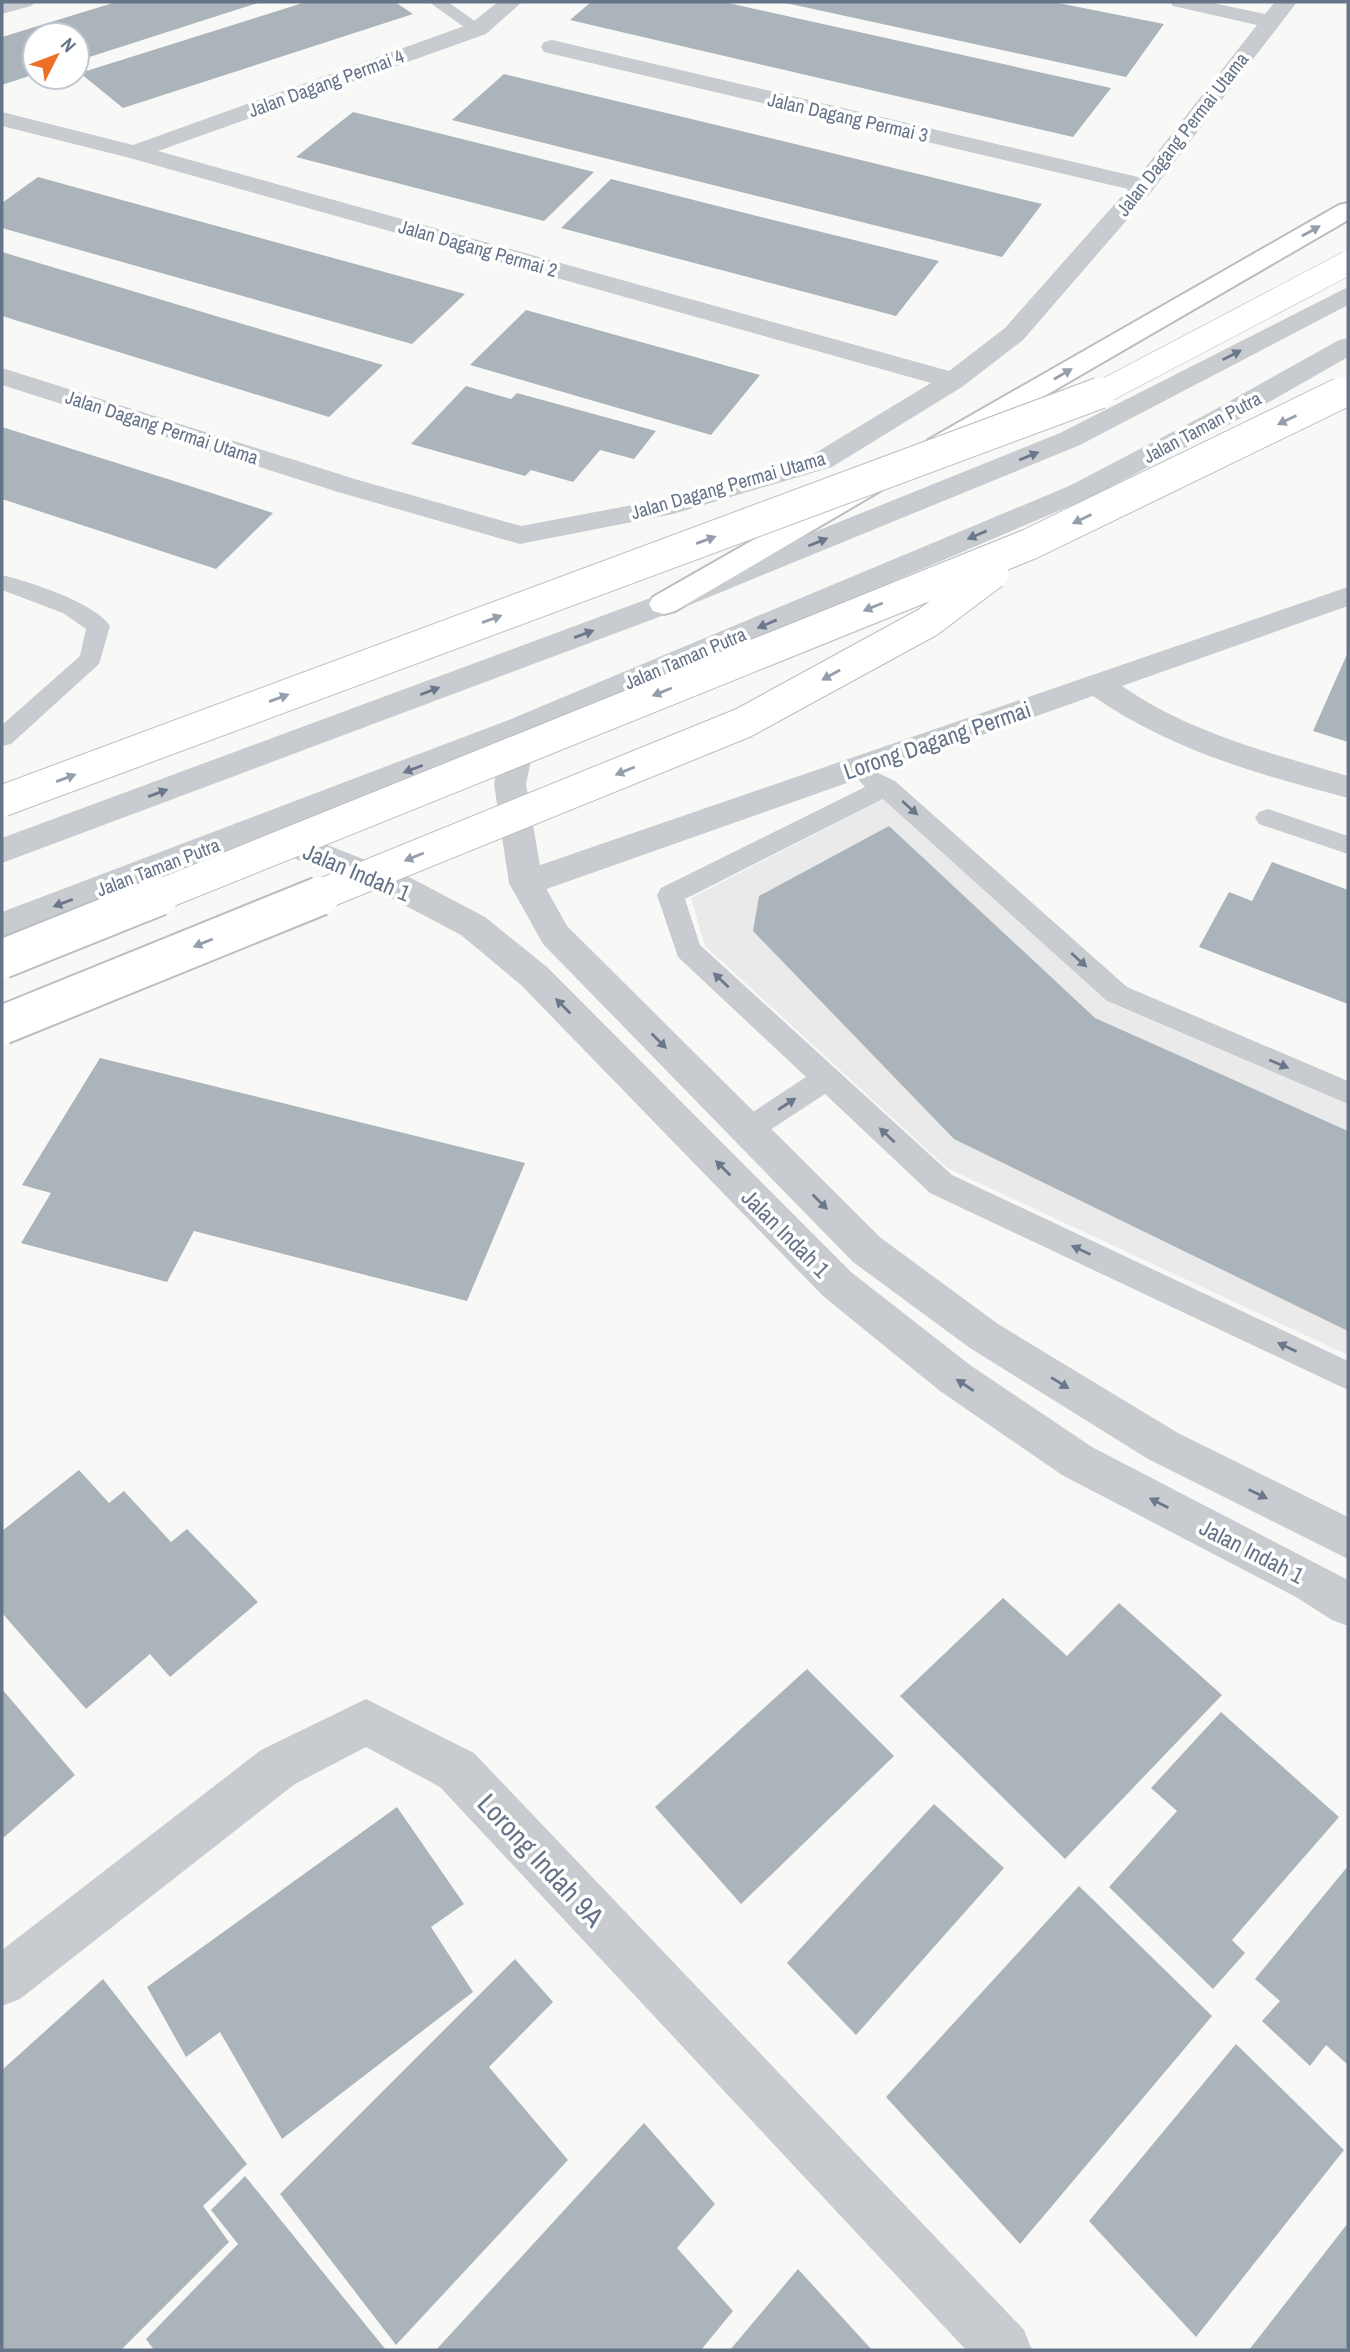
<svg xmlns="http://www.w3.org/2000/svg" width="1350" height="2352" viewBox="0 0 1350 2352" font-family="'Archivo Narrow',sans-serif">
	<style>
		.built { fill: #e9eae9 }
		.building { fill: #acb4bb }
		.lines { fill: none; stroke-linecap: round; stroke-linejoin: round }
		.motorway-casing { stroke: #babdc1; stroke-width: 4 }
		.service { fill: #c8cbcf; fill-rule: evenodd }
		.minor { fill: #c8cbcf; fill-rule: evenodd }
		.tertiary { fill: #c8cbcf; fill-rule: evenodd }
		.motorway { fill: #fff; fill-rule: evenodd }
		.motorway-bridge-far2-casing { stroke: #babdc1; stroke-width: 25; stroke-linecap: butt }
		.motorway-bridge-far1-casing { stroke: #babdc1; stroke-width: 33; stroke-linecap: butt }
		.motorway-bridge-casing { stroke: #babdc1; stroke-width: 42; stroke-linecap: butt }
		.motorway-bridge-far2 { stroke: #fff; stroke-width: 24 }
		.motorway-bridge-far1 { stroke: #fff; stroke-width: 31 }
		.motorway-bridge { stroke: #fff; stroke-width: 38 }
		.oneway { fill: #949eac }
		.oneway2 { fill: #6b788c }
		.labels { text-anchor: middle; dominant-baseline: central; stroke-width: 7; stroke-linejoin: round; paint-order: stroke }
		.far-street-label { font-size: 19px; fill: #667489; stroke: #fff }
		.street-label { font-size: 23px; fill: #667489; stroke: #fff }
		.near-street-label { font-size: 28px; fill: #667489; stroke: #fff }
	</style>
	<rect width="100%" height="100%" fill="#f8f9f6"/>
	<path class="built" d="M884,799L1110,1003L1348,1104V1355L947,1168L705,946L691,898Z"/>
	<path class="building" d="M116,2H261L77,61V35H35V74L2,85V37Z
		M306,2H395L413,14L123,108L80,73Z
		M591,2H724L1111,88L1073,137L570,20Z
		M781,2H1053L1164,24L1126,77Z
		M504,74L733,129L1042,204L1002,257L452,120Z
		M353,112L418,128L594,172L544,221L296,157Z
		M38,177L304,250L465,294L412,344L2,228V203Z
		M611,179L753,215L939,261L896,316L561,228Z
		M2,252L273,333L383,365L329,417L2,316Z
		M526,310L641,342L760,375L711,435L470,365Z
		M466,386L511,399L517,393L656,431L634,459L600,450L573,482L531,470L525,476L411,444Z
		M2,427L190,486L273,513L216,569L2,499Z
		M1348,652V742L1313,731Z
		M889,826L1095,1018L1348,1131V1331L954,1139L753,931L759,896Z
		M1272,862L1348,890V1004L1199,947L1229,892L1252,901Z
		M100,1058L525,1163L467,1301L194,1231L167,1282L21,1243L51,1193L22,1185Z
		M79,1470L109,1503L124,1491L171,1542L187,1529L258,1602L170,1677L150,1654L86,1709L2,1613V1531Z
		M1003,1598L1067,1656L1119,1603L1222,1695L1065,1859L900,1696Z
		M807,1669L894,1756L741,1904L655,1807Z
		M2,1689L75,1775L2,1839Z
		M1221,1712L1339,1817L1232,1940L1245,1953L1213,1989L1109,1887L1177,1811L1151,1788Z
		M934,1804L1004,1868L856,2035L787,1963Z
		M397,1807L464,1904L431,1927L473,1992L282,2139L220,2032L186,2057L147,1987Z
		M1348,1866V2065L1326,2045L1310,2066L1262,2021L1280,2001L1255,1979Z
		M1079,1886L1212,2016L1020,2244L886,2097Z
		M515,1959L553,2002L489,2067L568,2160L396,2345L280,2194Z
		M103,1979L247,2164L203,2206L229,2242L121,2350H2V2070Z
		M1236,2044L1344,2150L1196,2337L1089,2221Z
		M644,2123L715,2204L677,2248L733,2311L701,2350H436Z
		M245,2176L386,2350H154L146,2339L238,2244L211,2210Z
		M1348,2223V2350H1249Z
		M798,2269L872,2350H730Z"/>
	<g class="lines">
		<g class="motorway-casing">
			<path id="motorway" d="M1348,203V220L948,452L938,454L928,452L924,446L928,440L1339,205Z
				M870,477L880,479L884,485L880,491L675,611L664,614L653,611L649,604L653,597L860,479Z"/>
		</g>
		<path class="service" d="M429,2H448L486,29L478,34L472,33Z
			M2,575C30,582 94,602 110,626L99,664L11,744L2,746V725L80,656L86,629L63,613L2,590Z
			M870,769L895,781L1127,987L1348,1081V1104L1107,1001L883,799L685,899L700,945L952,1175L1348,1361V1390L930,1193L825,1094L758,1138L748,1142L738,1138L733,1130L738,1122L806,1077L678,957L657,895L661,888L865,787L857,778L861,772Z
			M1268,809L1348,836V854L1259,824L1255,818L1259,812Z"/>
		<path class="minor" d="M2,2H35L31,6L2,14Z
			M498,2H522L486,34L158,151L949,371L1005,328L1128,189L544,52L541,47L544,42L552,40L1138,177L1257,25L1173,6L1170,2H1208L1265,14L1275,2H1297L1152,191L1023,340L962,387L832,467L673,514L520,544L338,492L2,385V368L358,480L521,526L659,500L812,455L931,383L126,157L2,126V112L133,145L470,24Z
			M1348,587V606L1122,686C1190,733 1270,753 1348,776V798C1260,775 1168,749 1093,696L538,892L526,895L514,892L509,883L514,874Z
			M366,1699L474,1753L1024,2330L1032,2350H966L440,1787L366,1747L295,1784L20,1999L2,2006V1950L261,1750Z"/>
		<path class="tertiary" d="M1348,287V305L1080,445L675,611L2,863V838L653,597L1060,433Z
			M1348,338V357L1225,427L1089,498L537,733L526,784L543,883L567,926L881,1238L998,1324L1178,1433L1348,1517V1559L1148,1459L970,1348L853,1262L543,944L509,883L494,784L502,747L287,829L411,878L485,917L547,967L851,1272L970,1365L1092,1447L1348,1580V1626L1332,1620L1296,1597L1062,1475L940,1391L823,1296L521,985L461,935L387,896L254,842L2,939V912L511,719L1069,486L1205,415L1339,340Z"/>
		<use href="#motorway" class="motorway"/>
		<g class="motorway-bridge-far2-casing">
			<path id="motorway-bridge-far2" d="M1097,395L1348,263
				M1338,395L1348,390"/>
		</g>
		<g class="motorway-bridge-far1-casing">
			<path id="motorway-bridge-far1" d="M2,801L1100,393
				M155,897L1030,544L1341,393
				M315,897L743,723L928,622L993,573"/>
		</g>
		<g class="motorway-bridge-casing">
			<path id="motorway-bridge" d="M2,959L159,896
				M2,1025L320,896"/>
		</g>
		<use href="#motorway-bridge-far2" class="motorway-bridge-far2"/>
		<use href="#motorway-bridge-far1" class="motorway-bridge-far1"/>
		<use href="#motorway-bridge" class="motorway-bridge"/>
	</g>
	<defs><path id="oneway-solid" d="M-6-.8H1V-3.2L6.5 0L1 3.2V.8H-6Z" transform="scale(1.75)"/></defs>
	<g class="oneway">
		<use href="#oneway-solid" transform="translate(1311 231) rotate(-29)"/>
		<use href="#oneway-solid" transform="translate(1063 374) rotate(-30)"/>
		<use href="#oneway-solid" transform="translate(1287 420) rotate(154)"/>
		<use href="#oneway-solid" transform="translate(1082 519) rotate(154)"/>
		<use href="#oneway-solid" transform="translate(706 540) rotate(-20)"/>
		<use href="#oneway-solid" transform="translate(873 607) rotate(158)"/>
		<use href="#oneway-solid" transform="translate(492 619) rotate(-20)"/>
		<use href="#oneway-solid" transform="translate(831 675) rotate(151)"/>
		<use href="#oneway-solid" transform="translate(662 692) rotate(158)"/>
		<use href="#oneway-solid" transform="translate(279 698) rotate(-20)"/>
		<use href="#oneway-solid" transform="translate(625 771) rotate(158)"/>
		<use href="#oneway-solid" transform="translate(66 778) rotate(-20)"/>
		<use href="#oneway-solid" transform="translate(414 857) rotate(158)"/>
		<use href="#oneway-solid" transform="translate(203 943) rotate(158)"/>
	</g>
	<g class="oneway2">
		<use href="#oneway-solid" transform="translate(1232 355) rotate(-27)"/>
		<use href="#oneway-solid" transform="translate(1029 456) rotate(-22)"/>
		<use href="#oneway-solid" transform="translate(977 535) rotate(157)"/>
		<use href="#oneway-solid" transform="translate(818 542) rotate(-22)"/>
		<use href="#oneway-solid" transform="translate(767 624) rotate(157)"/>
		<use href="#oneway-solid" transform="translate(584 634) rotate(-20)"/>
		<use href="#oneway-solid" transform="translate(430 691) rotate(-21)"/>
		<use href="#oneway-solid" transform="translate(413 769) rotate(159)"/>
		<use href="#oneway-solid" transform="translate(158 793) rotate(-20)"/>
		<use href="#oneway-solid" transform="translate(910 808) rotate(42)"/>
		<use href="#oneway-solid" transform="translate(63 903) rotate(159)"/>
		<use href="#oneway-solid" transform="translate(1079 960) rotate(42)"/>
		<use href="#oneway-solid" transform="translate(721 980) rotate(-137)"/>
		<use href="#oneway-solid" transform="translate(563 1006) rotate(-135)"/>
		<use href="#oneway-solid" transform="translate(659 1041) rotate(45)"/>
		<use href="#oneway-solid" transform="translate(1279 1064) rotate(23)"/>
		<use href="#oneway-solid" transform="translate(787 1104) rotate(-33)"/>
		<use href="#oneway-solid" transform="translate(887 1135) rotate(-137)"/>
		<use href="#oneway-solid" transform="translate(723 1168) rotate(-135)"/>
		<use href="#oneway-solid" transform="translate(820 1202) rotate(45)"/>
		<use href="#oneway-solid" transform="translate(1081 1250) rotate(-155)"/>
		<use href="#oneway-solid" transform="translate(1287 1347) rotate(-155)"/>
		<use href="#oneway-solid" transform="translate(1060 1383) rotate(32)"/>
		<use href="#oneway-solid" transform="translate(965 1385) rotate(-146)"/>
		<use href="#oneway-solid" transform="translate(1258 1494) rotate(26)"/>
		<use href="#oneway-solid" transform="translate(1159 1503) rotate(-153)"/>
	</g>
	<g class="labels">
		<g class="far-street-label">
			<text transform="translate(326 83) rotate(-20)">Jalan Dagang Permai 4</text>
			<text transform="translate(848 117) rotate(13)">Jalan Dagang Permai 3</text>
			<text transform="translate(1182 134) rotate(-52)">Jalan Dagang Permai Utama</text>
			<text transform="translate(478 248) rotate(16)">Jalan Dagang Permai 2</text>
			<text transform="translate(162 427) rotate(18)">Jalan Dagang Permai Utama</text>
			<text transform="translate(1202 427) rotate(-28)">Jalan Taman Putra</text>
			<text transform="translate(728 485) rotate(-16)">Jalan Dagang Permai Utama</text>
			<text transform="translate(685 658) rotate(-23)">Jalan Taman Putra</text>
			<text transform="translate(158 867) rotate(-21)">Jalan Taman Putra</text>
		</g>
		<g class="street-label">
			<text transform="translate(937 740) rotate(-19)">Lorong Dagang Permai</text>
			<text transform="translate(357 872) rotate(23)">Jalan Indah 1</text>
			<text transform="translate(786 1233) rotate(45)">Jalan Indah 1</text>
			<text transform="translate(1252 1551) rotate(27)">Jalan Indah 1</text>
		</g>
		<g class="near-street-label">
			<text transform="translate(541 1860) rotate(47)">Lorong Indah 9A</text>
		</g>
	</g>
	<rect width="1350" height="2352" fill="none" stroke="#667489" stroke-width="7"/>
	<g transform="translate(56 56) rotate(48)"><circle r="33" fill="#ffffff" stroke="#c2c7d0" stroke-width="2"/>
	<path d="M0-5L12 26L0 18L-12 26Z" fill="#eb6f24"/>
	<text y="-10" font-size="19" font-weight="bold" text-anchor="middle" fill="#667489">N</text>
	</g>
</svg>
